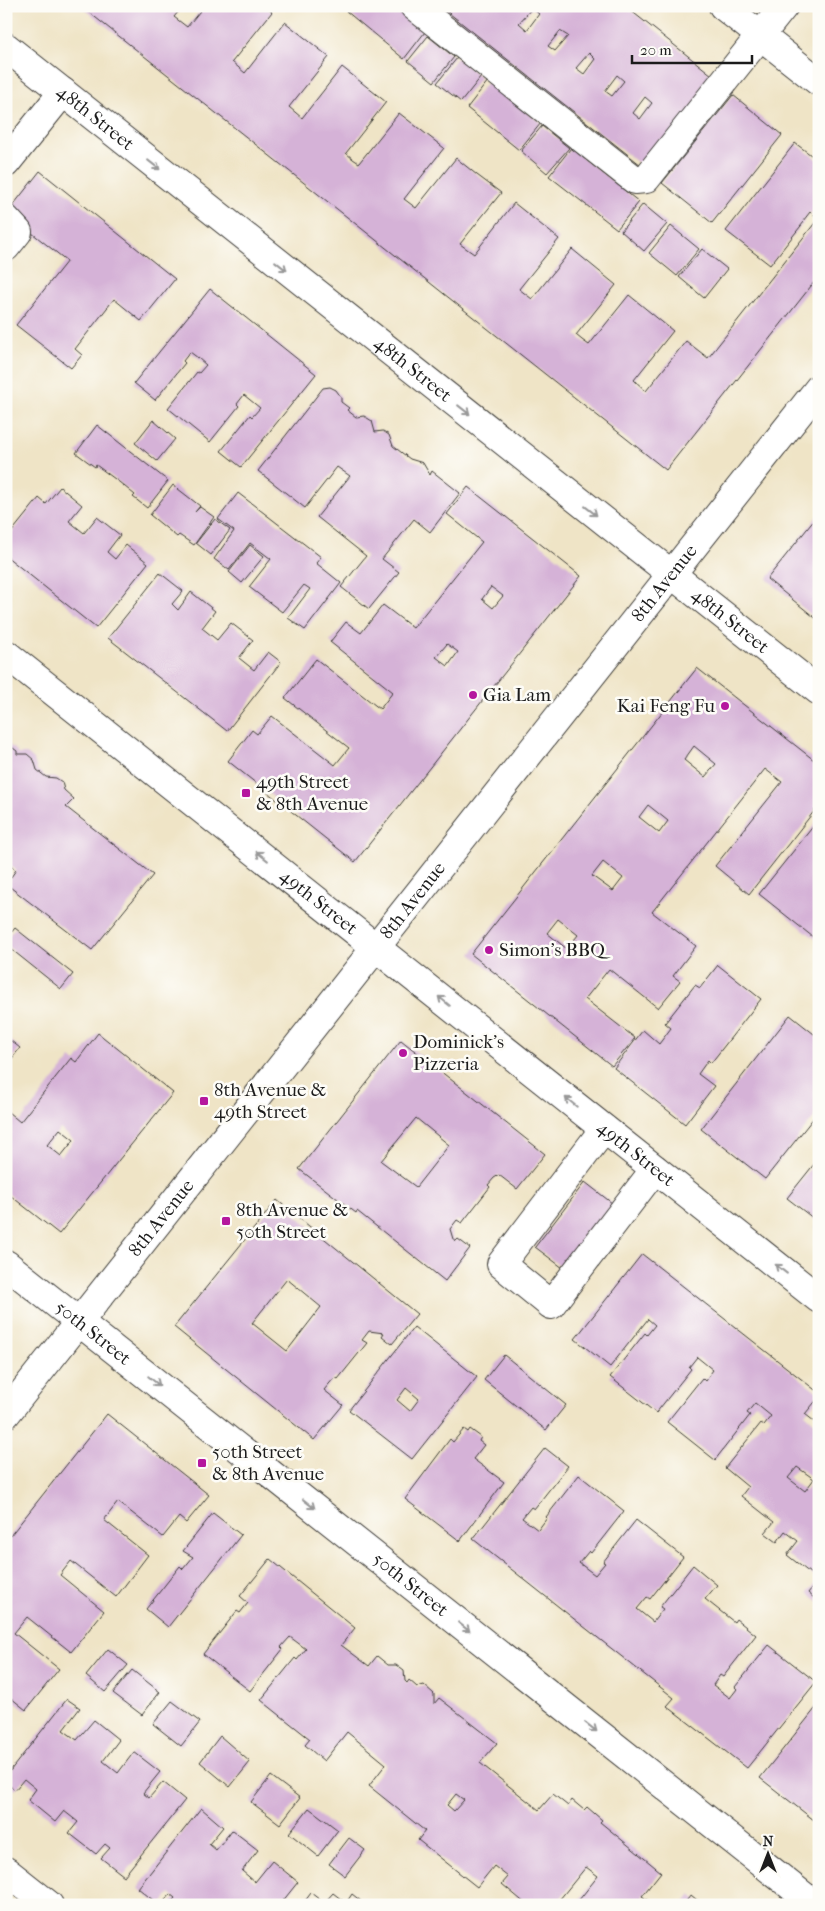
<svg xmlns="http://www.w3.org/2000/svg" width="825" height="1911" viewBox="0 0 825 1911" font-family="'IM FELL French Canon',serif">
	<style>
		.building { fill: #d5b2d7; fill-rule: evenodd }
		.lines { fill: none; stroke-linecap: round; stroke-linejoin: round }
		.minor-casing { stroke: #3c3a36; stroke-width: 30 }
		.minor { stroke: #fff; stroke-width: 28 }
		.oneway { stroke: #999 }
		.poi-dot { fill: #b5179e; stroke: #fdfcf7; stroke-width: 2 }
		.labels { text-anchor: middle; dominant-baseline: central; stroke-width: 5; stroke-linejoin: round; paint-order: stroke }
		.street-label { font-size: 19px; fill: #1c1c1c; stroke: #fdfcf7 }
		.poi-label { font-size: 19px; fill: #1c1c1c; stroke: #fdfcf7; text-anchor: start }
	</style>
	<rect width="100%" height="100%" fill="#fdfcf7"/>
	<filter id="ink" filterUnits="userSpaceOnUse"><feTurbulence type="fractalNoise" baseFrequency=".02" numOctaves="2"/><feDisplacementMap in="SourceGraphic" scale="10" xChannelSelector="R" yChannelSelector="G"/><feConvolveMatrix kernelMatrix="1 2 1 2 8 2 1 2 1" color-interpolation-filters="sRGB"/></filter>
	<filter id="wash" filterUnits="userSpaceOnUse"><feTurbulence type="fractalNoise" baseFrequency=".0096" numOctaves="4" result="noise"/><feDisplacementMap in="SourceGraphic" scale="20" xChannelSelector="R" yChannelSelector="G"/><feGaussianBlur stdDeviation="1.12" result="paint"/><feColorMatrix in="noise" values="0 0 0 0 0 0 0 0 0 0 0 0 0 0 0 0 0 1.4 0 .05"/><feComposite in="paint" operator="in"/></filter>
	<g filter="url(#wash)">
		<rect width="100%" height="100%" fill="#efe4c6"/>
		<g id="blocks">
			<path class="building" d="M81,6H183L174,17L187,27L204,6H265L272,12L232,62L245,73L285,22L329,57L289,107L302,118L342,67L386,102L346,153L353,159L359,163L399,113L444,148L404,199L416,208L456,158L477,175L501,193L460,244L474,254L514,203L559,239L519,289L532,299L572,249L616,285L576,335L582,340L589,345L629,295L673,331L634,380L646,391L686,341L708,358L818,219L810,212L803,221L804,222L770,265L726,231L795,143L819,161V276L666,470Z
				M340,6H393L425,32L404,59Z
				M440,6H625L717,79L646,169ZM532,8L539,14L527,30L519,23ZM560,31L568,36L555,51L548,46ZM589,53L595,59L584,74L576,68ZM617,75L624,81L612,96L605,91ZM645,97L652,103L640,119L633,113Z
				M428,36L454,57L434,82L408,61Z
				M457,58L481,77L461,102L437,83Z
				M488,81L541,123L519,150L467,108Z
				M733,95L782,135L712,223L662,183Z
				M6,126L14,132L6,141Z
				M542,126L569,148L547,173L521,151Z
				M571,148L639,202L617,229L549,176Z
				M40,171L175,279L141,321L114,299L75,349L82,355L71,368L16,325L67,261L7,213Z
				M643,204L667,224L644,251L621,231Z
				M671,226L699,249L677,276L649,253Z
				M702,249L727,269L704,298L679,277Z
				M210,289L316,374L241,467L221,451L250,415L252,417L260,408L244,395L237,404L239,406L210,442L168,408L197,372L199,373L206,365L198,358L190,352L183,361L185,363L155,400L134,383Z
				M323,388L330,387L336,390L341,397V402L349,408L347,410L356,417L364,416L372,421L375,432L383,431L389,435L393,446L410,459L423,463L430,475L432,471L460,493L430,532L414,519L382,559L399,572L369,609L341,587L366,556L317,517L350,476L337,467L305,508L258,471Z
				M153,420L175,439L157,461L135,443Z
				M97,425L168,481L147,508L133,497L135,495L119,482L96,465L95,467L76,453Z
				M173,485L200,506L195,512L200,507L214,517L194,545L179,535L177,537L150,515Z
				M60,487L82,505L69,521L84,533L97,517L120,535L107,552L115,559L126,545L148,563L96,628L6,556V539L39,498L46,504Z
				M468,487L581,576L355,862L228,761L252,730L257,734L272,716L335,765L349,748L285,698L316,659L380,709L393,692L330,642L346,622L361,633L383,605L413,628L482,542L447,514ZM491,587L503,596L493,608L482,599ZM447,644L458,652L448,666L436,657Z
				M238,493L321,557L316,563L341,583L305,630L288,618L310,589L304,585L282,612L249,587L271,559L250,543L229,570L214,559L234,531L218,519Z
				M819,514V621L767,579Z
				M215,519L230,530L211,555L196,543Z
				M250,545L264,556L242,583L229,572Z
				M160,573L183,591L172,604L178,610L191,592L215,611L202,628L217,640L231,623L253,640L239,658L254,670L268,652L281,662L227,731L108,638Z
				M697,668L819,764V805L749,894L715,866L782,782L765,769L652,912L696,946L673,976L680,981L658,1008L609,969L585,999L635,1038L612,1066L471,954ZM694,746L716,764L705,777L684,760ZM648,805L668,821L659,833L639,817ZM603,862L623,878L613,891L592,876ZM558,919L578,935L567,949L547,933Z
				M7,739L9,745L17,751V754H27L34,760L37,770L46,777L56,778L62,782L64,790L74,799L66,807L153,875L92,950L6,884L16,870L6,862Z
				M819,819V940L818,941L759,894Z
				M15,928L73,974L61,989L6,945V939Z
				M718,965L761,999L711,1063L708,1060L698,1074L714,1086L685,1124L614,1068L643,1030L659,1044L671,1028L665,1023L695,985L700,988Z
				M790,1015L819,1038V1111L765,1179L701,1129Z
				M98,1033L173,1093L59,1234L6,1192V1114L8,1112L20,1122L71,1058L76,1062ZM60,1129L74,1140L61,1156L47,1145Z
				M6,1037L20,1048L6,1066Z
				M401,1040L545,1154L517,1189L499,1175L494,1178L488,1185L490,1187L462,1223L457,1220L450,1229L453,1239L456,1241L458,1239L470,1248L445,1281L357,1211L356,1213L299,1169ZM416,1118L449,1145L416,1187L381,1161Z
				M819,1158V1231L814,1227L818,1222L787,1198Z
				M585,1182L617,1207L567,1271L535,1247Z
				M277,1200L417,1314L392,1344L382,1336L384,1333L369,1331L362,1340L367,1343L338,1379L335,1377L324,1390L343,1405L314,1440L174,1327ZM287,1279L321,1307L287,1351L252,1323Z
				M642,1254L819,1393V1397L805,1414L819,1425V1571L815,1577L787,1555L798,1541L785,1531L777,1542L765,1533L774,1522L741,1496L748,1487L725,1468L761,1423L764,1425L771,1416L755,1403L747,1413L750,1415L715,1460L667,1422L702,1378L705,1381L713,1370L697,1357L689,1367L691,1369L656,1413L610,1377L645,1333L647,1335L655,1325L648,1319L610,1367L575,1339ZM797,1467L814,1479L805,1491L788,1478Z
				M414,1327L477,1377L412,1459L349,1410ZM406,1388L419,1399L410,1411L397,1400Z
				M504,1355L566,1405L546,1430L484,1380Z
				M107,1414L209,1495L186,1523L179,1517L163,1537L118,1502L104,1520L148,1555L116,1597L71,1561L60,1575L104,1611L71,1652L27,1617L14,1633L59,1669L26,1710L6,1694V1541Z
				M464,1429L468,1432L470,1429L481,1437L479,1441L484,1445L473,1459L504,1482L460,1541L405,1499L450,1439L453,1442Z
				M545,1448L568,1466L534,1509L531,1507L522,1518L538,1530L547,1518L546,1517L579,1475L624,1511L591,1553L589,1551L579,1563L595,1575L605,1563L603,1562L636,1520L683,1557L650,1599L647,1597L637,1609L653,1622L663,1609L660,1607L693,1565L717,1585L705,1599L734,1622L736,1619L756,1635L723,1677L720,1675L713,1685L730,1698L737,1689L735,1687L769,1645L816,1682L747,1768L667,1706L674,1698L473,1539Z
				M213,1513L241,1535L168,1627L146,1609L180,1566L183,1569L193,1557L183,1551Z
				M270,1559L355,1628L341,1645L369,1666L377,1656L388,1665H396L404,1671L405,1681L407,1683L409,1680L417,1687L424,1685L434,1694V1704L439,1698L497,1743L480,1763L539,1810L553,1794L568,1806L572,1800L584,1810L587,1807L602,1820L600,1822L661,1872L642,1896L654,1905H575L598,1876L586,1867L555,1905H527L502,1884L508,1877L494,1866L477,1887L418,1840L425,1831L369,1786L386,1764L347,1732L324,1761L305,1745L310,1739L261,1700L295,1658L297,1660L306,1649L290,1637L281,1647L283,1649L250,1691L203,1654L237,1611L240,1613L248,1603L240,1596ZM456,1794L464,1800L454,1811L447,1805Z
				M819,1579V1602L808,1593Z
				M108,1649L128,1665L105,1692L86,1676Z
				M132,1670L160,1692L142,1715L113,1693Z
				M67,1699L80,1708L63,1730L77,1740L94,1720L119,1740L103,1761L118,1773L134,1752L160,1772L143,1793L149,1798L163,1782L185,1800L124,1876L101,1858L110,1848L105,1844L96,1854L69,1833L78,1822L64,1811L55,1822L28,1800L36,1789L24,1779L15,1790L6,1783V1776Z
				M172,1701L200,1722L181,1746L153,1724Z
				M819,1704V1824L760,1778Z
				M6,1720L13,1726L6,1735Z
				M220,1736L250,1762L230,1787L200,1762Z
				M271,1776L300,1798L280,1824L251,1802Z
				M201,1808L223,1827L209,1844L216,1850L232,1830L258,1850L242,1871L255,1882L272,1861L298,1882L282,1902L285,1905H169L175,1898L170,1894L161,1905H159L138,1888Z
				M309,1808L338,1830L318,1856L289,1833Z
				M349,1838L365,1850L345,1876L329,1864Z
				M311,1893L324,1903L333,1893L346,1903L352,1894L366,1905H302Z
				M691,1895L703,1905H683Z"/>
		</g>
	</g>
	<g filter="url(#ink)">
		<use href="#blocks" fill-opacity="0" stroke="#3c3a36" stroke-width="1"/>
		<g class="lines">
			<g class="minor-casing">
				<g id="minor">
					<path d="M414,6L635,180L646,179L784,6"/>
					<path d="M723,6L819,82"/>
					<path id="s1" d="M6,47L819,691"/>
					<path d="M6,163L63,92"/>
					<path d="M6,219L18,232L6,247"/>
					<path id="s2" d="M6,654L819,1299"/>
					<path d="M604,1129L501,1264L551,1305L655,1169"/>
					<path id="s3" d="M6,1264L815,1905"/>
					<path id="s4" d="M6,1414L819,388"/>
					<path d="M6,1871L49,1905"/>
				</g>
			</g>
			<use href="#minor" class="minor"/>
		</g>
		<defs><path id="oneway-shaft" d="M-6 0H5M1.5-3L5.5 0L1.5 3" fill="none" stroke-width="1.6" stroke-linecap="round" stroke-linejoin="round" transform="scale(1.25)"/></defs>
		<g class="oneway">
			<use href="#oneway-shaft" transform="translate(154 165) rotate(38)"/>
			<use href="#oneway-shaft" transform="translate(281 266) rotate(38)"/>
			<use href="#oneway-shaft" transform="translate(464 410) rotate(38)"/>
			<use href="#oneway-shaft" transform="translate(591 511) rotate(38)"/>
			<use href="#oneway-shaft" transform="translate(262 856) rotate(-142)"/>
			<use href="#oneway-shaft" transform="translate(444 1001) rotate(-141)"/>
			<use href="#oneway-shaft" transform="translate(571 1102) rotate(-141)"/>
			<use href="#oneway-shaft" transform="translate(781 1269) rotate(-142)"/>
			<use href="#oneway-shaft" transform="translate(154 1381) rotate(39)"/>
			<use href="#oneway-shaft" transform="translate(309 1504) rotate(38)"/>
			<use href="#oneway-shaft" transform="translate(464 1627) rotate(38)"/>
			<use href="#oneway-shaft" transform="translate(591 1727) rotate(38)"/>
		</g>
	</g>
	<g class="poi-dot">
		<circle cx="473" cy="695" r="5"/>
		<circle cx="725" cy="706" r="5"/>
		<rect x="241" y="788" width="10" height="10" rx="2.5"/>
		<circle cx="489" cy="950" r="5"/>
		<circle cx="403" cy="1053" r="5"/>
		<rect x="199" y="1096" width="10" height="10" rx="2.5"/>
		<rect x="221" y="1216" width="10" height="10" rx="2.5"/>
		<rect x="197" y="1458" width="10" height="10" rx="2.5"/>
	</g>
	<g class="labels">
		<g class="street-label">
			<text stroke="none"><textPath href="#s1" startOffset="114">48th Street</textPath></text>
			<text stroke="none"><textPath href="#s1" startOffset="519">48th Street</textPath></text>
			<text stroke="none"><textPath href="#s4" startOffset="1060">8th Avenue</textPath></text>
			<text stroke="none"><textPath href="#s1" startOffset="924">48th Street</textPath></text>
			<text stroke="none"><textPath href="#s2" startOffset="399">49th Street</textPath></text>
			<text stroke="none"><textPath href="#s4" startOffset="655">8th Avenue</textPath></text>
			<text stroke="none"><textPath href="#s2" startOffset="804">49th Street</textPath></text>
			<text stroke="none"><textPath href="#s4" startOffset="250">8th Avenue</textPath></text>
			<text stroke="none"><textPath href="#s3" startOffset="111">50th Street</textPath></text>
			<text stroke="none"><textPath href="#s3" startOffset="516">50th Street</textPath></text>
		</g>
		<g class="poi-label">
			<text x="483" y="695">Gia Lam</text>
			<text x="715" y="706" text-anchor="end">Kai Feng Fu</text>
			<text x="256" y="782">49th Street<tspan x="256" dy="22">&amp; 8th Avenue</tspan></text>
			<text x="499" y="950">Simon's BBQ</text>
			<text x="413" y="1042">Dominick's<tspan x="413" dy="22">Pizzeria</tspan></text>
			<text x="214" y="1090">8th Avenue &amp;<tspan x="214" dy="22">49th Street</tspan></text>
			<text x="236" y="1210">8th Avenue &amp;<tspan x="236" dy="22">50th Street</tspan></text>
			<text x="212" y="1452">50th Street<tspan x="212" dy="22">&amp; 8th Avenue</tspan></text>
		</g>
	</g>
	<rect width="825" height="1911" fill="none" stroke="#fdfcf7" stroke-width="25"/>
	<g transform="translate(768 1854)" stroke="#fdfcf7" stroke-width="4" paint-order="stroke">
	<path d="M0-4L9 19L0 12L-9 19Z" fill="#1c1c1c"/>
	<text y="-8" font-size="14" font-weight="bold" text-anchor="middle" fill="#1c1c1c">N</text>
	</g>
	<path d="M632 55v8h120v-8" fill="none" stroke="#1c1c1c" stroke-width="2.5"/>
	<text x="640" y="55" font-size="15" fill="#1c1c1c" stroke="#fdfcf7" stroke-width="4" paint-order="stroke">20 m</text>
</svg>
